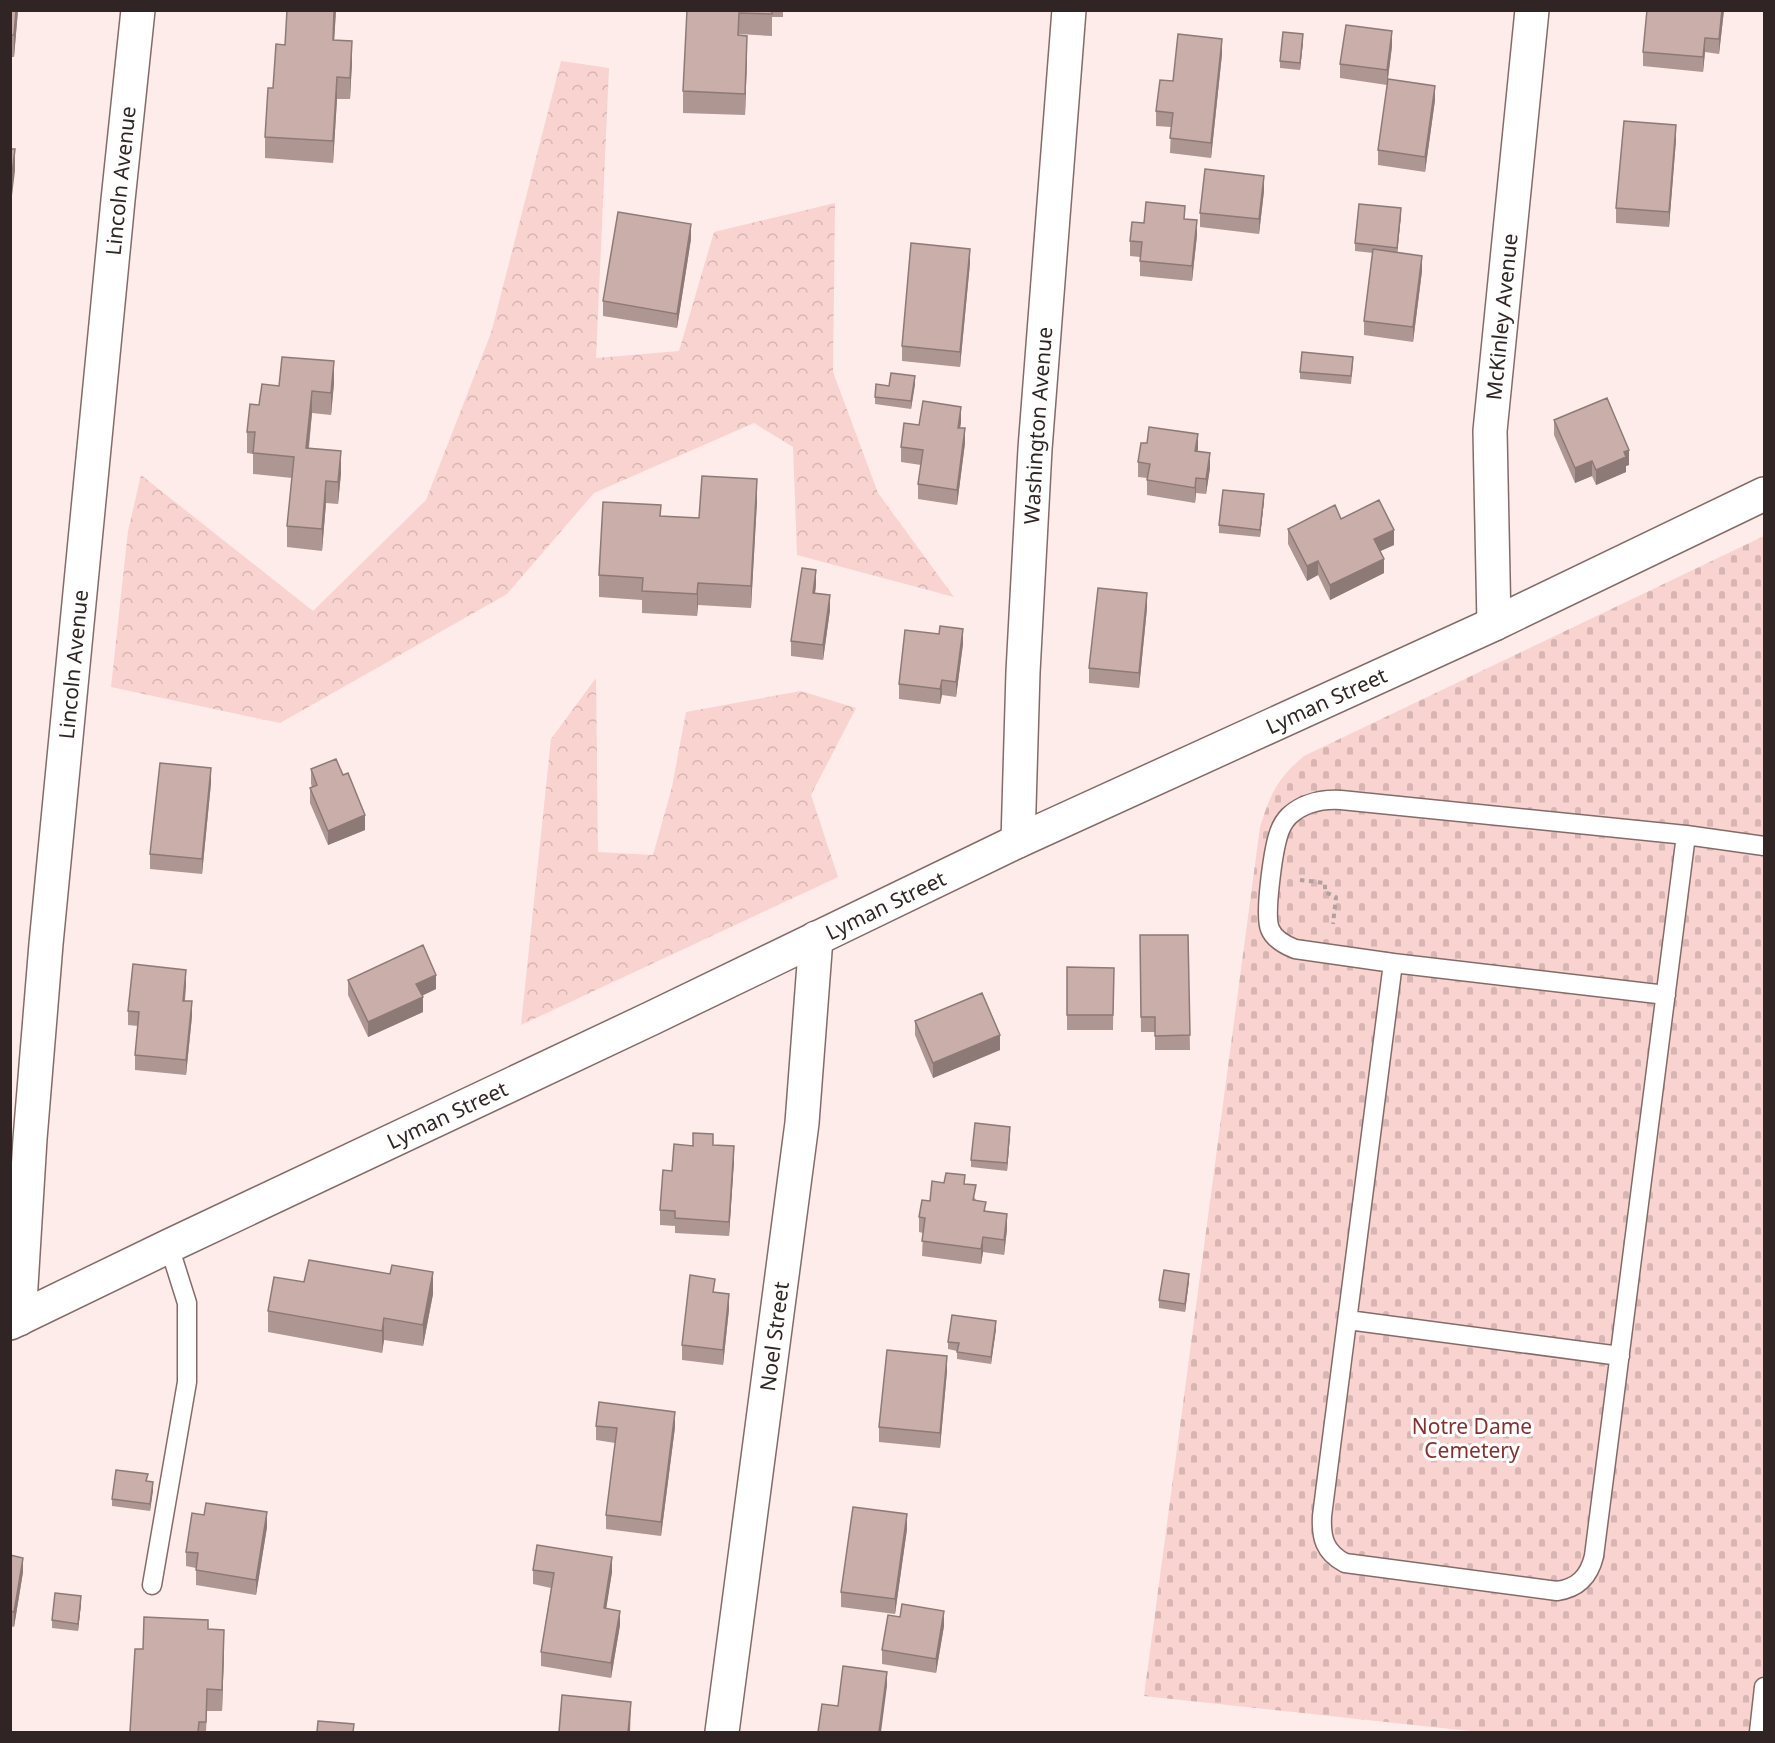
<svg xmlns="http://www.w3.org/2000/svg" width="1775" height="1743" viewBox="0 0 1775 1743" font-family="'Noto Sans',sans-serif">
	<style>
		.forest { fill: url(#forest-crowns) }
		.cemetery { fill: url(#cemetery-stones) }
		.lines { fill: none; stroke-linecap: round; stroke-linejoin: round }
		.lane-casing { stroke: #856b68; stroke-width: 21 }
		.street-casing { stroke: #856b68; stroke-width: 36 }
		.secondary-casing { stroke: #856b68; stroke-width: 36 }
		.path { stroke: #b1a2a0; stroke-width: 4; stroke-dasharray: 4.5 4.5; stroke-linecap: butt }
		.lane { stroke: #fff; stroke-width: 18 }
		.street { stroke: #fff; stroke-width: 33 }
		.secondary { stroke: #fff; stroke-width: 33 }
		.wall { fill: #ae9692 }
		.shaded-wall { fill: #8d7a77 }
		.building { fill: #caaeaa; stroke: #8d7a77; stroke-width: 1.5 }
		.labels { text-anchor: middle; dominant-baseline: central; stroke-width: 6; stroke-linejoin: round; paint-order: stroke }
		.street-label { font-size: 21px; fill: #302524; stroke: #fff }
		.park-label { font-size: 21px; fill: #85302c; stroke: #fff }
	</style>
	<defs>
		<pattern id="forest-crowns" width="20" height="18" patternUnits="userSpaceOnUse" patternTransform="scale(1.5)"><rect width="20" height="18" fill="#f9d3cf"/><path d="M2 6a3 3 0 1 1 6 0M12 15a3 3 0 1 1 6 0" fill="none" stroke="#d6b5b2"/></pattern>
		<pattern id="cemetery-stones" width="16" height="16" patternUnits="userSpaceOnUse" patternTransform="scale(1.5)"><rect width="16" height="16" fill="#f9d3cf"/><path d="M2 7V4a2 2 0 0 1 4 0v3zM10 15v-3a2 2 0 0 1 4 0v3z" fill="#d6b5b2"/></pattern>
	</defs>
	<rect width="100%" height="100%" fill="#feecea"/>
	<path class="forest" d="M561,61L609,68L596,358L679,351L714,232L835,203L833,372L878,493L954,597L797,555L793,447L754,423L594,493L507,594L280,723L111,687L128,531L141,475L313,611L426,500L491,333Z
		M596,678L598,852L653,855L672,787L686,712L801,691L856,708L811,795L838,877L521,1025L551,739Z"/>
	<path class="cemetery" d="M1764,536V1732H1479L1144,1696L1260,827C1271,793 1276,780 1304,756Z"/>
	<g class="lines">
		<g class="lane-casing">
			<path id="lane" d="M1686,835L1594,1556C1589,1577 1578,1588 1557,1591L1345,1563C1324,1552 1321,1537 1322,1516L1393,963L1295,949C1285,945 1274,939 1270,929C1264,915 1273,853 1278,836C1280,829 1283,822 1289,816C1303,803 1323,799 1341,800L1686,835L1764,846
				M1393,963L1666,995
				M1348,1320L1620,1356
				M152,1585L187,1382V1303L169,1246
				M1759,1732L1764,1687"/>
		</g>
		<g class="street-casing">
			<g id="street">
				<path id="s1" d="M1494,624L1490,431L1532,10"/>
				<path id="s2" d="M1018,841L1023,672L1035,449L1069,10"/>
				<path id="s3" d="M19,1319L30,1139L46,944L118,200L138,10"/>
				<path id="s4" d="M722,1732L802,1123L816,938"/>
			</g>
		</g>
		<g class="secondary-casing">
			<g id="secondary">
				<path id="s5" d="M10,1323L169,1246L652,1018L1018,841L1494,624L1764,494"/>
			</g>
		</g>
		<path class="path" d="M1300,880L1325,883V892L1336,897L1333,924"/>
		<use href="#lane" class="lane"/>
		<use href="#street" class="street"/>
		<use href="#secondary" class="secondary"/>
	</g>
	<path class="wall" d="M10,10H18L14,57H10Z
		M336,10L334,40L352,62L350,99H337L333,163L265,158V137L273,88L285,45Z
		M687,10H783V17H772V36L739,34L747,57L745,115L683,113V91Z
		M1724,10L1719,54L1705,52L1703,72L1643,66V52Z
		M1303,42L1300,70L1280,68V61Z
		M1392,46L1388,79L1435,100L1425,172L1378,165V150L1387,85L1340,78V64Z
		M1222,54L1211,158L1170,153L1171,127L1156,126V111L1173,81Z
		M1676,140L1669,227L1616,223V208Z
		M1264,191L1259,234L1200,227V213Z
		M1401,215L1397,252L1422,271L1413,342L1364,335V321L1373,253L1355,251V243Z
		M1185,219L1197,235L1192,281L1140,276V257L1130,256V241L1144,223Z
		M691,239L677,328L603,316V301Z
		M970,263L960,367L902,361V346Z
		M1353,364L1351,384L1300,379V372Z
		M334,383L331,415L312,413L309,448L341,473L338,504L326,503L322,551L287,547V526L292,478L253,474V454L247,453V432L259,405L279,386Z
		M915,384L911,409L875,404V397L889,386Z
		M1554,420L1629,465L1626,466V472L1596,485L1592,476L1575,483L1554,435Z
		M961,422L960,428L965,443L957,505L918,499V484L921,465L901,462V447L919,425Z
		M1197,451L1210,468L1206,494L1196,493L1195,503L1147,495V478L1138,477V462Z
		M757,501L751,608L698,605L697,616L642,613V600L599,597V575L661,516L699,518Z
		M1264,501L1260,537L1219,533V525Z
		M1341,519L1394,545L1380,551L1384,573L1330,600L1318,575L1307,581L1288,544V529Z
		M816,585L815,593L830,610L823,660L791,656V641Z
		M1147,608L1139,688L1089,683V668Z
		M963,644L956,697L942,695L940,704L899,699V684Z
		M311,769L343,775L365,830L328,845L310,803V788L312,787L311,784Z
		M211,783L202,874L150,869V854Z
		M1140,935H1188L1190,1050H1155V1032H1141Z
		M1067,967L1114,968L1113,1030H1067Z
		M348,980L436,989L422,996L423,1012L368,1037L348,995Z
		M186,985L185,1001L192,1016L186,1075L135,1070V1055L138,1026L128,1025V1011Z
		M915,1021L1000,1050L933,1078L915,1035Z
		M1010,1134L1007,1171L971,1167V1160Z
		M713,1145L734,1161L729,1236L675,1233V1226L660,1225V1210L672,1171L693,1146Z
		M944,1183L965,1184L976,1200L986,1211L1007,1229L1004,1255L983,1252L981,1264L922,1256L923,1233L919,1232V1217L930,1201Z
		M1189,1281L1185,1312L1159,1308V1300Z
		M304,1282L433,1294L423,1346L384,1340L382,1353L268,1332V1311Z
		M715,1292L729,1309L723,1365L682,1360V1345Z
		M996,1329L991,1364L957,1359V1351L948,1349V1342Z
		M947,1371L940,1448L879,1442V1427Z
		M596,1426L675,1427L661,1536L606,1529V1515L615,1443L596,1440Z
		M148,1481L153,1490L150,1511L112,1506V1499Z
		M267,1527L256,1595L196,1585V1568L186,1566V1552Z
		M907,1529L895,1614L841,1607V1592Z
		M10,1555L23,1572L14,1627L10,1626Z
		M533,1570L612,1572L606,1608L620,1625L611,1678L541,1666V1652L551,1588L533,1584Z
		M81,1604L78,1631L52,1628V1620Z
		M944,1626L936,1673L882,1664V1650Z
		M208,1629L224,1651L222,1711H207L206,1732H130L143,1649Z"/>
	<path class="shaded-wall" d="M16,10H18L14,57V35Z
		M334,10H336L333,61V40Z
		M1722,10H1724L1719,54V39Z
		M1392,31V46L1387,85V70Z
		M1303,34V42L1300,70V63Z
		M747,36V57L745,115V94Z
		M1705,38V52L1703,72V57Z
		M1222,39V54L1211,158V143Z
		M352,41V62L350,99V78Z
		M337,77V99L333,163V141Z
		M1435,86V100L1425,172V157Z
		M1676,125V140L1669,227V212Z
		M15,149V171L10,212V190Z
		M1264,176V191L1259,234V219Z
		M1401,208V215L1397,256V248Z
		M1197,220V235L1192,281V266Z
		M691,224V239L677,328V314Z
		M970,249V263L960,367V352Z
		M1422,256V271L1413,342V327Z
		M334,361V383L331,415V393Z
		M915,376V384L911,409V401Z
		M312,391V413L306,470V448Z
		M961,407V422L958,442V428Z
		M965,428V443L957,505V490Z
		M1198,434V449L1195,465V451Z
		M1629,450V465L1626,466V472L1596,485V470L1624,452Z
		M341,451V473L338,504V482Z
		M1210,453V468L1206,494V479Z
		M1592,461V476L1575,483V468Z
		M1196,478V493L1195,503V488Z
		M757,479V501L751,608V586Z
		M326,481V503L322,551V529Z
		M1264,494V501L1260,537V530Z
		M1394,530V545L1374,554V539Z
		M1384,559V573L1330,600V585Z
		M1318,561V575L1307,581V566Z
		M816,570V585L813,608V593Z
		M698,583V605L697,616V594Z
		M1147,593V608L1139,688V673Z
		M830,595V610L823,660V645Z
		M963,629V644L956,697V682Z
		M942,680V695L940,704V689Z
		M211,768V783L202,874V859Z
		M365,815V830L328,845V831Z
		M186,970V985L183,1015V1001Z
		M436,975V989L416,998V984Z
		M423,997V1012L368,1037V1022Z
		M192,1001V1016L186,1075V1060Z
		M1000,1035V1050L933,1078V1063Z
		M1010,1127V1134L1007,1171V1163Z
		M734,1146V1161L729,1236V1222Z
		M1007,1214V1229L1004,1255V1240Z
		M983,1237V1252L981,1264V1249Z
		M433,1272V1294L423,1346V1325Z
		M1189,1274V1281L1185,1312V1304Z
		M729,1294V1309L723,1365V1350Z
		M384,1318V1340L382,1353V1331Z
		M996,1321V1329L991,1364V1357Z
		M947,1356V1371L940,1448V1433Z
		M675,1412V1427L661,1536V1522Z
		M153,1482V1490L150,1511V1504Z
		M267,1512V1527L256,1595V1580Z
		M907,1514V1529L895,1614V1599Z
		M612,1557V1572L604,1623V1608Z
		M23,1558V1572L14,1627V1612Z
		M81,1596V1604L78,1631V1624Z
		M620,1611V1625L611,1678V1663Z
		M944,1611V1626L936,1673V1659Z
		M224,1630V1651L222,1711V1690Z
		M887,1672V1686L881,1732H879Z
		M631,1702L630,1732H628Z"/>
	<path class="building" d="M10,10H16L14,35H10Z
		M287,10H334L333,40L352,41L350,78L337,77L333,141L265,137L268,88H273L276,44L285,45Z
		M687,10H772V14L739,13L738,35L747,36L745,94L683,91Z
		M1647,10H1722L1719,39L1705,38L1703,57L1643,52Z
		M1346,25L1392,31L1387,70L1340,64Z
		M1283,32L1303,34L1300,63L1280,61Z
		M1178,34L1222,39L1211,143L1170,138L1173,113L1156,111L1160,80L1173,81Z
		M1388,79L1435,86L1425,157L1378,150Z
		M1624,121L1676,125L1669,212L1616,208Z
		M10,149H15L10,190Z
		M1205,169L1264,176L1259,219L1200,213Z
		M1146,202L1185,206L1184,219L1197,220L1192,266L1140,261L1142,242L1130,241L1132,222L1144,223Z
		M1359,204L1401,208L1397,248L1355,243Z
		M618,212L691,224L677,314L603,301Z
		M911,243L970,249L960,352L902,346Z
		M1373,249L1422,256L1413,327L1364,321Z
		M1302,352L1353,357L1351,376L1300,372Z
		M282,357L334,361L331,393L312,391L306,448L341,451L338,482L326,481L322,529L287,526L294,457L253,453L255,432H247L250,404L259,405L262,384L279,386Z
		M891,373L915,376L911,401L875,397L876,384L889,386Z
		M1607,398L1629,450L1624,452L1626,457L1596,470L1592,461L1575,468L1554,420Z
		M923,401L961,407L958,428H965L957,490L918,484L923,450L901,447L904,423L919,425Z
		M1149,427L1198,434L1195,451L1210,453L1206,479L1196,478L1195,488L1147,480L1150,464L1138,462L1141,443H1147Z
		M702,476L757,479L751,586L698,583L697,594L642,591L643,578L599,575L603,502L661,505L660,516L699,518Z
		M1223,490L1264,494L1260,530L1219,525Z
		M1379,500L1394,530L1374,539L1384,559L1330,585L1318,561L1307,566L1288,529L1335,505L1341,519Z
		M802,568L816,570L813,593L830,595L823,645L791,641Z
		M1098,588L1147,593L1139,673L1089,668Z
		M940,626L963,629L956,682L942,680L940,689L899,684L905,630L939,634Z
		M336,759L343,775L348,773L365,815L328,831L310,788L317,785L311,769Z
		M160,763L211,768L202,859L150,854Z
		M1140,935H1188L1190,1035L1155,1036V1017H1141Z
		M423,945L436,975L416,984L423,997L368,1022L348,980Z
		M133,964L186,970L183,1001H192L186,1060L135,1055L139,1012L128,1011Z
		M1067,967L1114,968L1113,1015H1067Z
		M982,993L1000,1035L933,1063L915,1021Z
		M975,1123L1010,1127L1007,1163L971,1160Z
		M693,1133L713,1134V1145L734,1146L729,1222L675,1218V1211L660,1210L663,1170L672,1171L674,1144L693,1146Z
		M946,1173L965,1175L964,1184L976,1185L973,1200L986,1202L984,1211L1007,1214L1004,1240L983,1237L981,1249L922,1241L925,1218L919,1217L922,1200L930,1201L932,1181L944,1183Z
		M309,1260L390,1274L392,1265L433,1272L423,1325L384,1318L382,1331L268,1311L274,1277L304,1282Z
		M1164,1270L1189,1274L1185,1304L1159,1300Z
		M690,1275L715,1279L713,1292L729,1294L723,1350L682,1345Z
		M952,1315L996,1321L991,1357L957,1352L959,1343L948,1342Z
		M887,1350L947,1356L940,1433L879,1427Z
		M599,1402L675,1412L661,1522L606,1515L617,1428L596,1426Z
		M116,1470L148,1474L146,1481L153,1482L150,1504L112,1499Z
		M206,1503L267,1512L256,1580L196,1570L198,1553L186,1552L192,1513L204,1515Z
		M853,1507L907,1514L895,1599L841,1592Z
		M537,1545L612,1557L604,1608L620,1611L611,1663L541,1652L554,1573L533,1570Z
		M10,1555L23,1558L14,1612L10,1611Z
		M55,1593L81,1596L78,1624L52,1620Z
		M902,1604L944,1611L936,1659L882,1650L888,1615L900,1617Z
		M144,1617L208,1620V1629L224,1630L222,1690L207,1689L206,1722H199L198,1732H130L135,1649H143Z
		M843,1666L887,1672L879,1732H818L822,1704L838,1706Z
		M562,1695L631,1702L628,1732H559Z
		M318,1721L354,1724L353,1732H317Z"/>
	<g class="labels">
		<g class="street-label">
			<text stroke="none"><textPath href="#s3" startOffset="1143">Lincoln Avenue</textPath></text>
			<text stroke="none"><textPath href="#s1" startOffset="308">McKinley Avenue</textPath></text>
			<text stroke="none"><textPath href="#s2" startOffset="416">Washington Avenue</textPath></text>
			<text stroke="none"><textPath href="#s3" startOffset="657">Lincoln Avenue</textPath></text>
			<text stroke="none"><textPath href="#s5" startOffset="1456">Lyman Street</textPath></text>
			<text stroke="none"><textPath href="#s5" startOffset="970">Lyman Street</textPath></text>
			<text stroke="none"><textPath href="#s5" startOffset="484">Lyman Street</textPath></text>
			<text stroke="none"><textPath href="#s4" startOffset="399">Noel Street</textPath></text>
		</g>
		<g class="park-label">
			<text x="1472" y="1426">Notre Dame<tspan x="1472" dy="24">Cemetery</tspan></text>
		</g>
	</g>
	<rect width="1775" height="1743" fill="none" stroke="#302524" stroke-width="24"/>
</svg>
